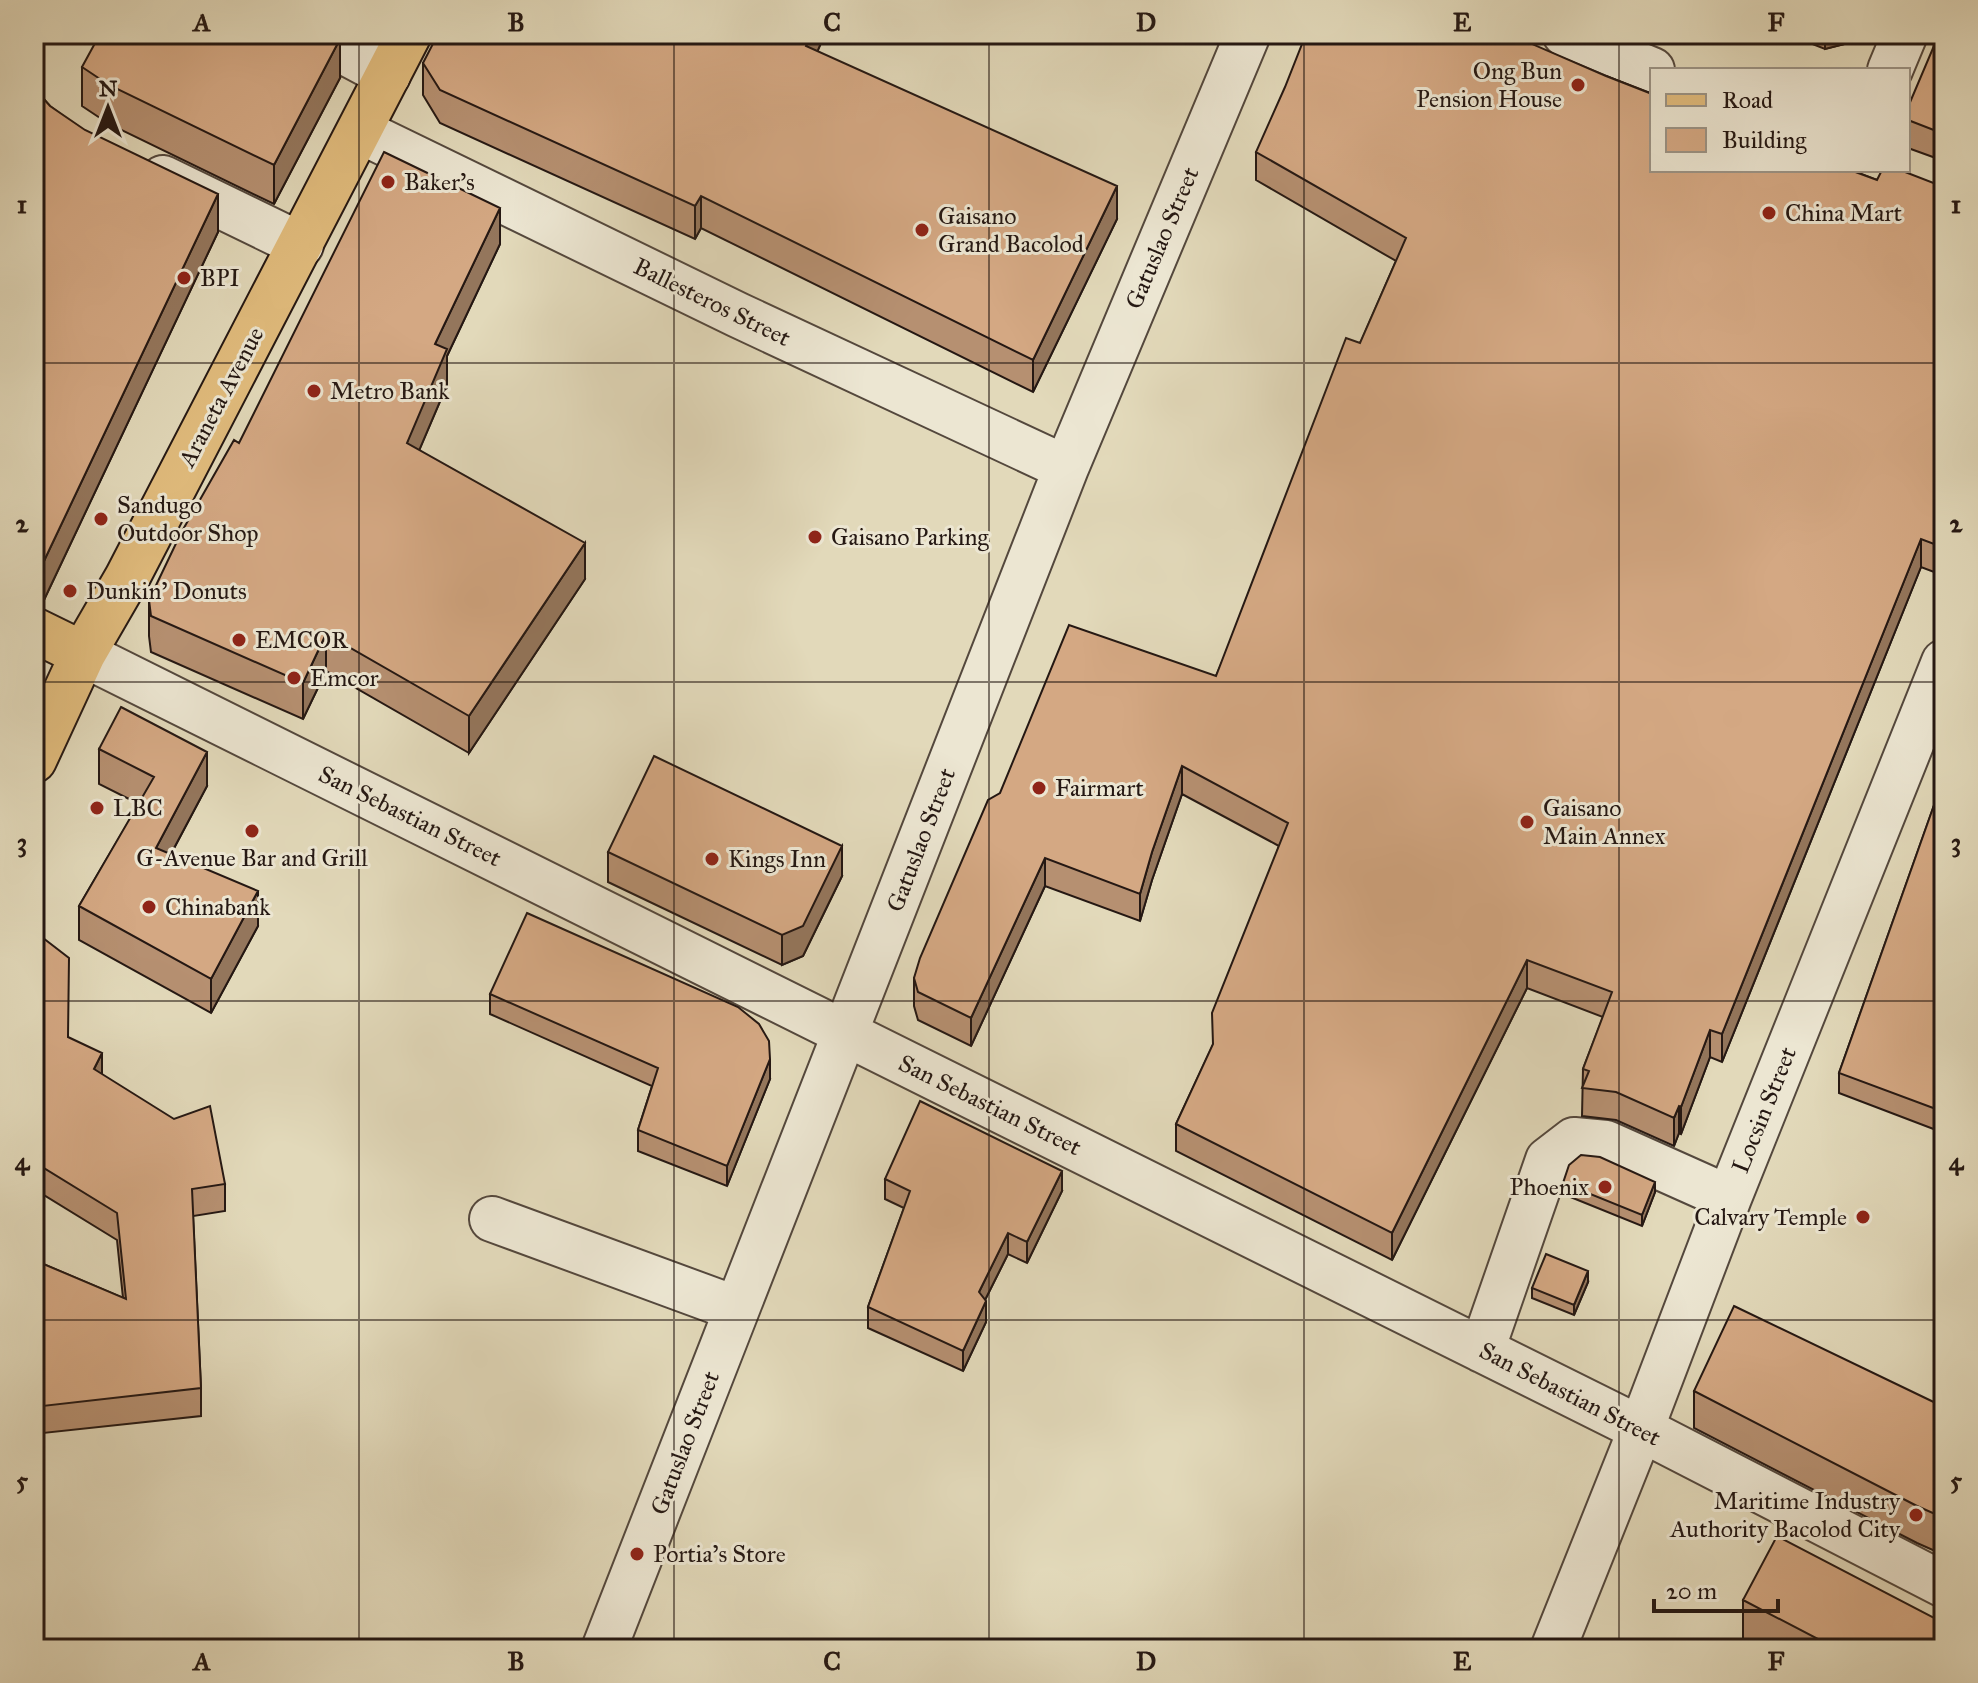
<svg xmlns="http://www.w3.org/2000/svg" width="1978" height="1683" viewBox="0 0 1978 1683" font-family="'IM FELL Great Primer',serif">
	<style>
		.lines { fill: none; stroke-linecap: round; stroke-linejoin: round }
		.minor-casing { stroke: #54483d; stroke-width: 48 }
		.major-casing { stroke: #251813; stroke-width: 48 }
		.minor { stroke: #ece6d2; stroke-width: 44 }
		.major { stroke: #e1bc7d; stroke-width: 44 }
		.wall { fill: #b69071; stroke: #251813; stroke-width: 2 }
		.shaded-wall { fill: #94765c; stroke: #251813; stroke-width: 2 }
		.building { fill: #d4a883; stroke: #251813; stroke-width: 2 }
		.grid { fill: none; stroke: #251813; stroke-width: 2; stroke-opacity: 0.55 }
		.poi-dot { fill: #8f2418; stroke: #ece6d2; stroke-width: 3 }
		.labels { text-anchor: middle; dominant-baseline: central; stroke-width: 6; stroke-linejoin: round; paint-order: stroke }
		.poi-label { font-size: 24px; fill: #251813; stroke: #ece6d2; text-anchor: start }
		.street-label { font-size: 24px; fill: #251813; stroke: #ece6d2 }
		.neatline { fill: none; stroke: #251813; stroke-width: 3 }
		.grid-label { font-size: 26px; text-anchor: middle; font-weight: bold; fill: #251813 }
	</style>
	<rect width="100%" height="100%" fill="#e2d9ba"/>
	<filter id="stains"><feTurbulence type="fractalNoise" baseFrequency=".0025" numOctaves="4"/><feColorMatrix values="0 0 0 0 .2 0 0 0 0 .09 0 0 0 0 .02 0 0 0 .5 -.17"/></filter>
	<radialGradient id="worn" r=".72"><stop offset=".6" stop-color="#630" stop-opacity="0"/><stop offset="1" stop-color="#630" stop-opacity=".3"/></radialGradient>
	<g class="lines">
		<g class="minor-casing">
			<path id="minor" d="M311,34L388,75
				M1565,34L1652,70
				M1890,70L1905,34
				M360,131L738,315L1066,468
				M163,178L301,245
				M83,654L1641,1429L1944,1585
				M492,1219L737,1309
				M1482,1350L1548,1160L1574,1140L1606,1143L1729,1198
				M604,1649L1066,468L1248,34
				M1553,1649L1641,1429L1729,1198L1944,662"/>
		</g>
		<g class="major-casing">
			<path id="major" d="M34,630L83,654
				M34,760L83,654L127,578L409,34"/>
		</g>
		<use href="#minor" class="minor"/>
		<use href="#major" class="major"/>
	</g>
	<path class="wall" d="M821,34V43L817,51L1117,219L1033,392L701,228L695,239L440,123L423,95V63Z
		M1787,34H1856L1848,43L1825,49Z
		M1944,34V161L1908,148V107Z
		M82,67L340,78L274,204L109,124L82,106Z
		M1606,76L1877,180L1944,184V548L1934,572L1921,567L1722,1062L1710,1057L1681,1134L1679,1133L1674,1146L1616,1120L1582,1116L1583,1069L1603,1017L1527,988L1392,1260L1176,1151V1124L1213,1045L1279,846L1182,794L1152,880L1140,921L1045,886L971,1046L918,1020L914,1006V978L1216,676L1396,261L1256,180V152Z
		M34,88L50,106L218,232L43,602L34,597Z
		M500,244L447,356V385L419,450L585,579L469,753L326,671L303,719L151,652L149,636V600L239,443Z
		M99,749L207,786L171,854L258,926L211,1013L79,940V906L139,804L99,784Z
		M1944,777V1133L1839,1093V1073Z
		M608,852L842,876L803,956L782,965L608,882Z
		M34,931L68,1037L102,1075L225,1184V1211L193,1216L201,1388V1416L34,1434V1260L123,1298L117,1240L42,1194L34,1208Z
		M490,994L770,1079L727,1186L638,1151V1130L652,1086L490,1014Z
		M885,1179L1062,1191L1027,1263L1008,1254L985,1300L986,1322L963,1371L868,1328V1307L904,1208L885,1199Z
		M1563,1183L1655,1192L1642,1226L1563,1194Z
		M1588,1282L1574,1315L1532,1298V1288Z
		M1694,1391L1944,1407V1555L1917,1543L1694,1428Z
		M1743,1600L1944,1649H1743Z"/>
	<path class="shaded-wall" d="M811,34H821V43L806,79V46Z
		M1825,34H1856L1848,43L1825,49Z
		M340,39V78L274,204V165Z
		M1117,186V219L1033,392V360Z
		M218,194V232L43,602V563Z
		M701,196V228L695,239V206Z
		M500,208V244L447,356V385L407,479V443L435,344Z
		M1944,520V548L1934,572V544Z
		M1921,539V567L1722,1062V1034Z
		M585,543V579L469,753V716Z
		M326,634V671L303,719V683Z
		M207,752V786L156,882V848Z
		M1182,766V794L1152,880L1140,921V894L1152,852Z
		M842,846V876L803,956L782,965V935Z
		M1045,858V886L971,1046V1018Z
		M258,891V926L211,1013V979Z
		M1527,960V988L1392,1260V1233Z
		M1710,1030V1057L1681,1134V1107Z
		M102,1053V1081L94,1069Z
		M770,1059V1079L727,1186V1166Z
		M1679,1106V1133L1674,1146V1118Z
		M42,1167V1194L34,1208V1181Z
		M1062,1171V1191L1027,1263V1242Z
		M1655,1182V1192L1642,1226V1215Z
		M1008,1233V1254L979,1312V1292Z
		M1588,1271V1282L1574,1315V1305Z
		M986,1301V1322L963,1371V1351Z"/>
	<path class="building" d="M100,34H331L340,39L274,165L109,85L82,67Z
		M438,34H811L806,46L1117,186L1033,360L701,196L695,206L440,90L423,63Z
		M1306,34H1509L1606,76L1652,94V170H1850L1877,180L1882,170H1900L1936,184H1944V520L1934,544L1921,539L1722,1034L1710,1030L1681,1107L1679,1106L1674,1118L1616,1092L1582,1088L1589,1071L1583,1069L1612,992L1527,960L1392,1233L1176,1124L1213,1044L1212,1013L1288,823L1182,766L1152,852L1140,894L1045,858L971,1018L918,992L914,978L920,958L988,800L1000,793L1069,625L1216,676L1346,338L1360,343L1406,238L1256,152L1285,87Z
		M1939,34H1944V134L1908,120V107Z
		M34,88L50,106L85,130L218,194L43,563L34,558Z
		M384,152L500,208L435,344L447,349L407,443L585,543L469,716L326,634L303,683L151,616L149,600L181,533L234,440L239,443Z
		M121,707L207,752L156,848L258,891L211,979L79,906L154,777L99,749Z
		M654,756L842,846L803,926L782,935L608,852Z
		M1944,777V1112L1839,1073Z
		M527,913L738,1007L759,1024L769,1041L770,1059L727,1166L638,1130L658,1068L490,994Z
		M34,931L69,958L68,1037L102,1053L94,1069L174,1119L210,1106L225,1184L192,1189L201,1388L34,1407V1260L126,1299L117,1213L42,1167L34,1181Z
		M920,1101L1062,1171L1027,1242L1008,1233L979,1292L986,1301L963,1351L868,1307L910,1191L885,1179Z
		M1581,1155L1600,1157L1655,1182L1642,1215L1563,1183L1569,1165Z
		M1546,1254L1588,1271L1574,1305L1532,1288Z
		M1734,1306L1944,1407V1518L1917,1506L1694,1391Z
		M1777,1536L1944,1623V1649H1837L1743,1600Z"/>
	<path class="grid" d="M359,34V1649M674,34V1649M989,34V1649M1304,34V1649M1619,34V1649M34,363H1944M34,682H1944M34,1001H1944M34,1320H1944"/>
	<g class="poi-dot">
		<circle cx="1578" cy="85" r="8"/>
		<circle cx="388" cy="182" r="8"/>
		<circle cx="1769" cy="213" r="8"/>
		<circle cx="922" cy="230" r="8"/>
		<circle cx="184" cy="278" r="8"/>
		<circle cx="314" cy="391" r="8"/>
		<circle cx="101" cy="519" r="8"/>
		<circle cx="815" cy="537" r="8"/>
		<circle cx="70" cy="591" r="8"/>
		<circle cx="239" cy="640" r="8"/>
		<circle cx="294" cy="678" r="8"/>
		<circle cx="1039" cy="788" r="8"/>
		<circle cx="97" cy="808" r="8"/>
		<circle cx="1527" cy="822" r="8"/>
		<circle cx="252" cy="831" r="8"/>
		<circle cx="712" cy="859" r="8"/>
		<circle cx="149" cy="907" r="8"/>
		<circle cx="1605" cy="1187" r="8"/>
		<circle cx="1863" cy="1217" r="8"/>
		<circle cx="1916" cy="1515" r="8"/>
		<circle cx="637" cy="1554" r="8"/>
	</g>
	<g class="labels">
		<g class="poi-label">
			<text x="1562" y="71" text-anchor="end">Ong Bun<tspan x="1562" dy="28">Pension House</tspan></text>
			<text x="404" y="182">Baker's</text>
			<text x="1785" y="213">China Mart</text>
			<text x="938" y="216">Gaisano<tspan x="938" dy="28">Grand Bacolod</tspan></text>
			<text x="200" y="278">BPI</text>
			<text x="330" y="391">Metro Bank</text>
			<text x="117" y="505">Sandugo<tspan x="117" dy="28">Outdoor Shop</tspan></text>
			<text x="831" y="537">Gaisano Parking</text>
			<text x="86" y="591">Dunkin' Donuts</text>
			<text x="255" y="640">EMCOR</text>
			<text x="310" y="678">Emcor</text>
			<text x="1055" y="788">Fairmart</text>
			<text x="113" y="808">LBC</text>
			<text x="1543" y="808">Gaisano<tspan x="1543" dy="28">Main Annex</tspan></text>
			<text x="252" y="858" text-anchor="middle">G-Avenue Bar and Grill</text>
			<text x="728" y="859">Kings Inn</text>
			<text x="165" y="907">Chinabank</text>
			<text x="1589" y="1187" text-anchor="end">Phoenix</text>
			<text x="1847" y="1217" text-anchor="end">Calvary Temple</text>
			<text x="1900" y="1501" text-anchor="end">Maritime Industry<tspan x="1900" dy="28">Authority Bacolod City</tspan></text>
			<text x="653" y="1554">Portia's Store</text>
		</g>
		<g class="street-label">
			<text transform="translate(1162 238) rotate(-67)">Gatuslao Street</text>
			<text transform="translate(712 302) rotate(26)">Ballesteros Street</text>
			<text transform="translate(221 397) rotate(-62)">Araneta Avenue</text>
			<text transform="translate(410 816) rotate(26)">San Sebastian Street</text>
			<text transform="translate(921 840) rotate(-69)">Gatuslao Street</text>
			<text transform="translate(990 1105) rotate(26)">San Sebastian Street</text>
			<text transform="translate(1764 1110) rotate(-68)">Locsin Street</text>
			<text transform="translate(1570 1394) rotate(27)">San Sebastian Street</text>
			<text transform="translate(685 1443) rotate(-69)">Gatuslao Street</text>
		</g>
	</g>
	<rect width="1978" height="1683" fill="none" stroke="#e2d9ba" stroke-width="88"/>
	<rect x="1650" y="68" width="260" height="104" fill="#ece6d2" stroke="#9c9486" stroke-width="2"/>
	<rect x="1666" y="94" width="40" height="12" fill="#e1bc7d" stroke="#9c9486" stroke-width="2"/>
	<text x="1722" y="108" font-size="24" fill="#251813">Road</text>
	<rect x="1666" y="128" width="40" height="24" fill="#d4a883" stroke="#9c9486" stroke-width="2"/>
	<text x="1722" y="148" font-size="24" fill="#251813">Building</text>
	<g transform="translate(108 108)" stroke="#ece6d2" stroke-width="6" paint-order="stroke">
	<path d="M0-6L14 30L0 20L-14 30Z" fill="#251813"/>
	<text y="-12" font-size="22" font-weight="bold" text-anchor="middle" fill="#251813">N</text>
	</g>
	<path d="M1654 1599v12h124v-12" fill="none" stroke="#251813" stroke-width="4"/>
	<text x="1666" y="1599" font-size="24" fill="#251813" stroke="#ece6d2" stroke-width="6" paint-order="stroke">20 m</text>
	<rect x="44" y="44" width="1890" height="1595" class="neatline"/>
	<g class="grid-label">
		<text x="202" y="31">A</text>
		<text x="516" y="31">B</text>
		<text x="832" y="31">C</text>
		<text x="1146" y="31">D</text>
		<text x="1462" y="31">E</text>
		<text x="1776" y="31">F</text>
		<text x="22" y="213">1</text>
		<text x="1956" y="213">1</text>
		<text x="22" y="532">2</text>
		<text x="1956" y="532">2</text>
		<text x="22" y="851">3</text>
		<text x="1956" y="851">3</text>
		<text x="22" y="1170">4</text>
		<text x="1956" y="1170">4</text>
		<text x="22" y="1489">5</text>
		<text x="1956" y="1489">5</text>
		<text x="202" y="1670">A</text>
		<text x="516" y="1670">B</text>
		<text x="832" y="1670">C</text>
		<text x="1146" y="1670">D</text>
		<text x="1462" y="1670">E</text>
		<text x="1776" y="1670">F</text>
	</g>
	<rect width="100%" height="100%" filter="url(#stains)"/>
	<rect width="100%" height="100%" fill="url(#worn)"/>
</svg>
